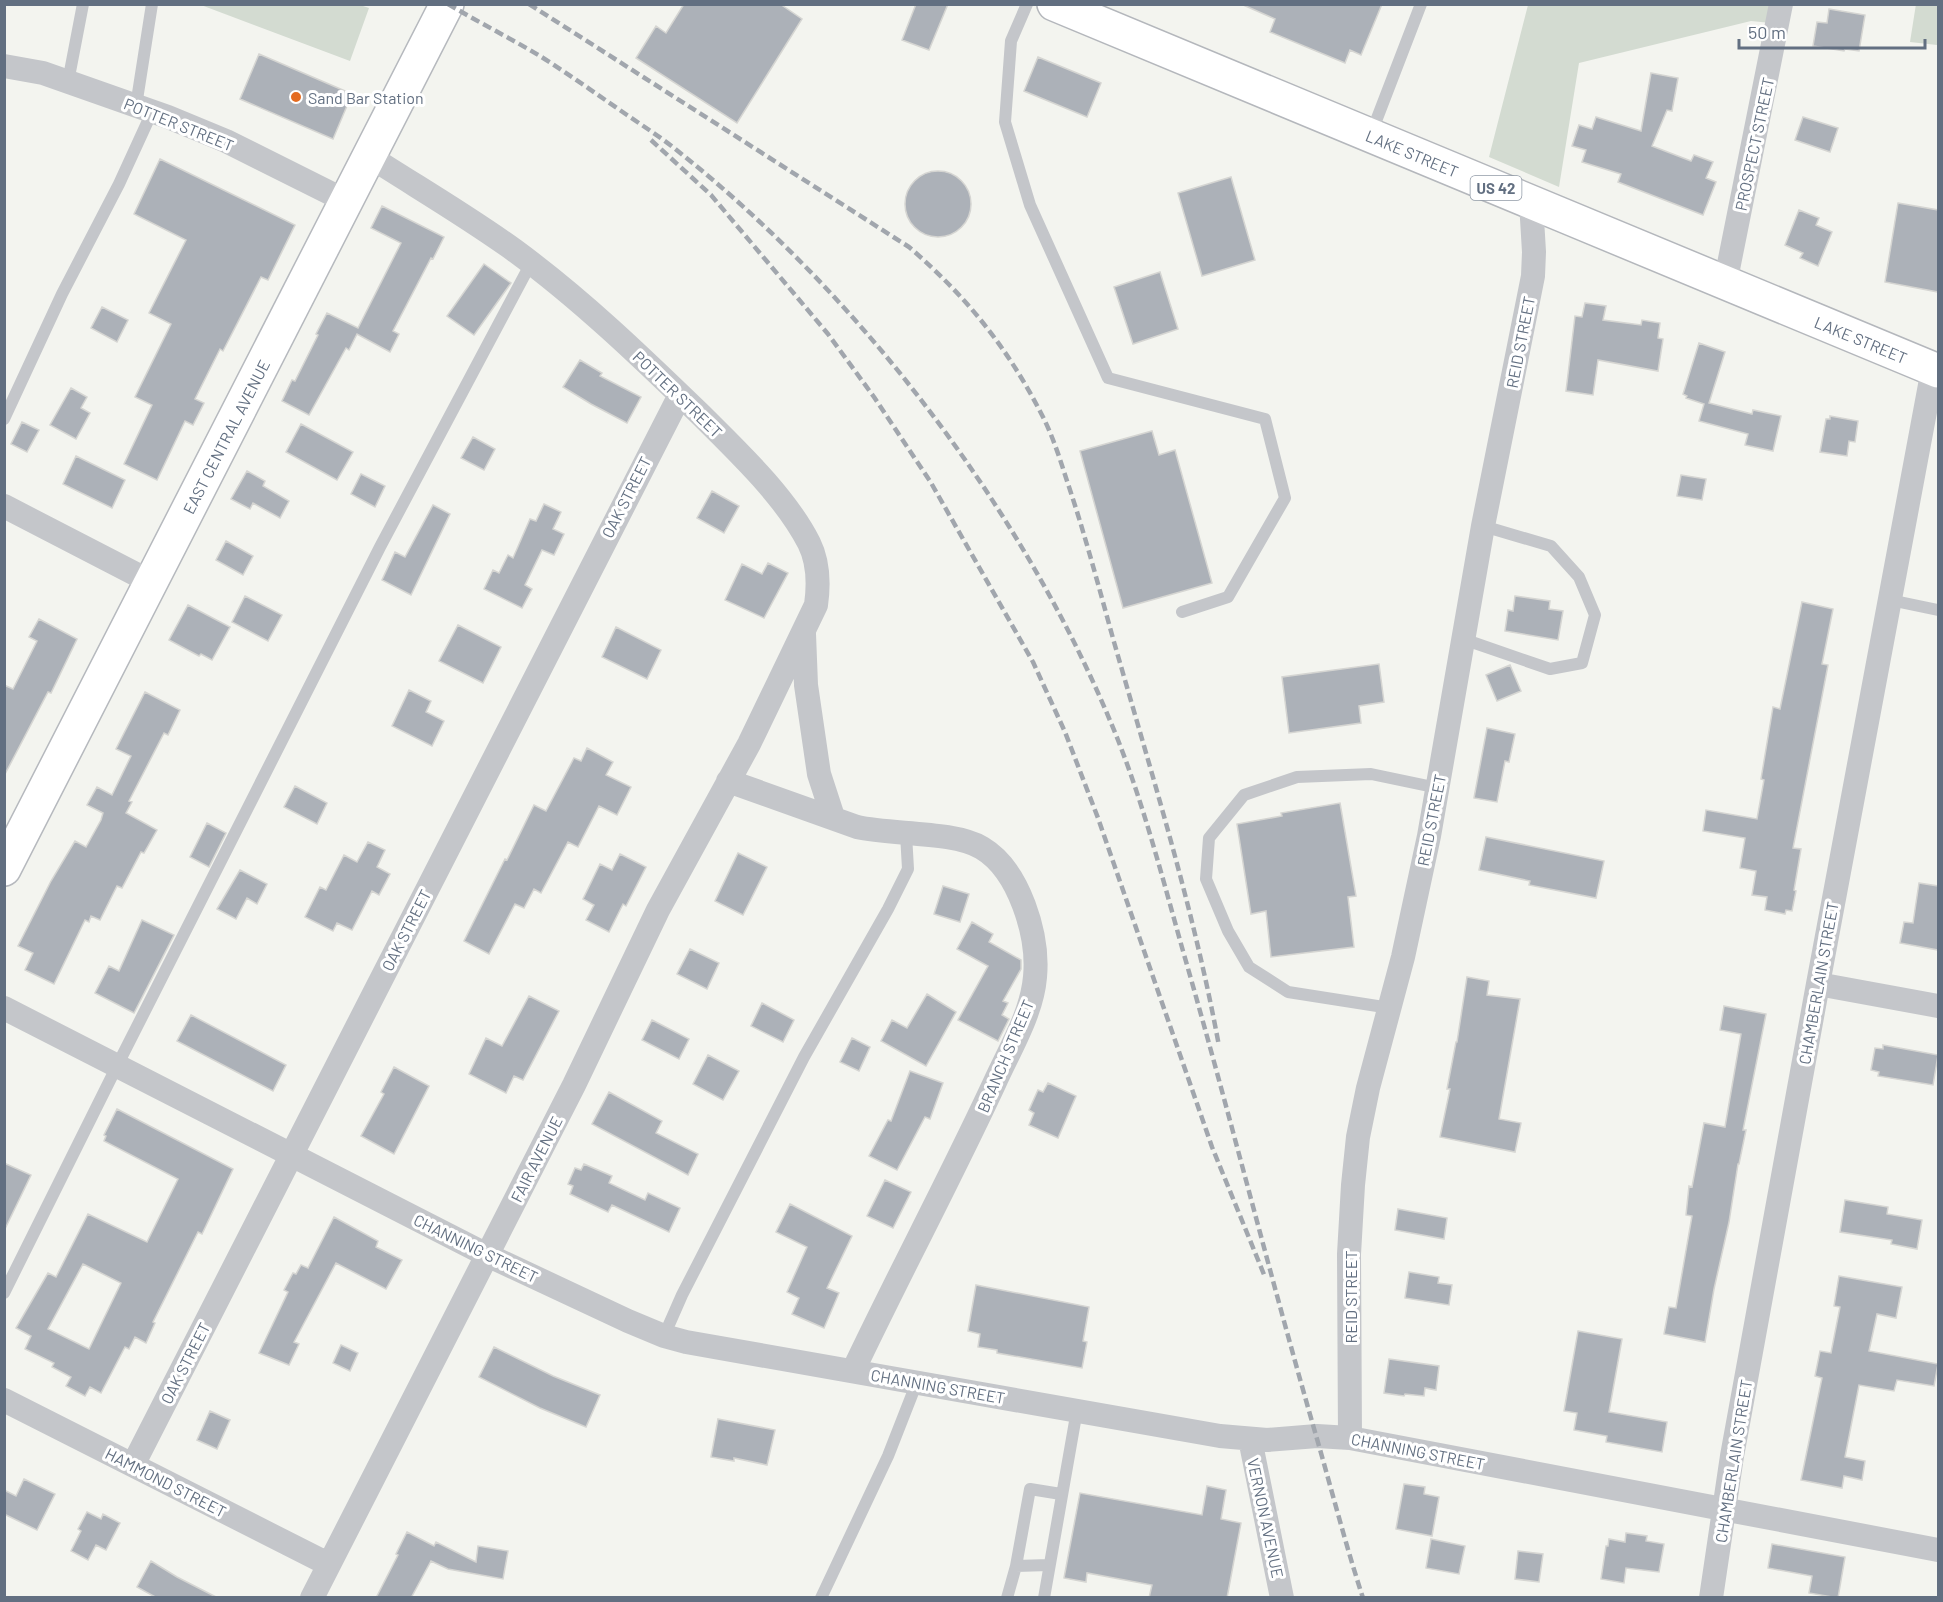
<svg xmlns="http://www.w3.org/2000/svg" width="1943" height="1602" viewBox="0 0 1943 1602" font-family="Barlow,sans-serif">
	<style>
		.green { fill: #d3dbd1 }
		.building { fill: #acb1b8; stroke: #d5d5d2; stroke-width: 1.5; fill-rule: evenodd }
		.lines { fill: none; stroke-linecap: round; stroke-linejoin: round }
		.secondary-casing { stroke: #b6b9be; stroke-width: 36 }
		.primary-casing { stroke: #b4b7bc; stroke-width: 36 }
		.service { stroke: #c4c6ca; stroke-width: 12 }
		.minor { stroke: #c4c6ca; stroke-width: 24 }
		.secondary { stroke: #fff; stroke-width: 33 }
		.primary { stroke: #fff; stroke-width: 33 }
		.rail { stroke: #a1a6ad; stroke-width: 4.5; stroke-dasharray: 9 4.5; stroke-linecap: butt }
		.poi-dot { fill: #e46b20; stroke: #fff; stroke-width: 2 }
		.labels { text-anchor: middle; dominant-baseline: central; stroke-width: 6; stroke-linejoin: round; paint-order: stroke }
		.shield { fill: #fff; stroke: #919aa7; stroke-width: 1.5 }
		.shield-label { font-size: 15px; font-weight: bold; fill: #626f81 }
		.poi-label { font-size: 16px; fill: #626f81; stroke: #fff; text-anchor: start }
		.street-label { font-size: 16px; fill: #626f81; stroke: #fff }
	</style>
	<rect width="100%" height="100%" fill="#f3f4ef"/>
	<path class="green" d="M1916,4L1938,5L1937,45L1910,42Z
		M360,5L369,8L350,61L201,5Z
		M1528,5H1775L1771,23L1751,21L1579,63L1559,187L1489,157Z"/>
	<path class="building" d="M684,4H780L802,19L737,123L636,58L656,26L666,33Z
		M916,4H948L929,50L902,40Z
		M1241,4H1382L1361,55L1350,50L1345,63L1270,32L1275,19Z
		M1829,9L1865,15L1859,51L1845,49L1844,51L1813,46L1817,22L1827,23Z
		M259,54L352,94L333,139L240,99Z
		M1038,57L1101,83L1087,117L1024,91Z
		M1651,73L1678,78L1672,111L1667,110L1652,146L1691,161L1694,155L1713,162L1706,178L1716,182L1703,215L1618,182L1621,174L1582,162L1586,150L1572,146L1579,125L1592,129L1596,117L1641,131Z
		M1803,117L1838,128L1830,152L1795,140Z
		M160,159L295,225L268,280L261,277L223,351L220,349L195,399L204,403L193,425L185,421L157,480L124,464L152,405L135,397L171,324L149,313L186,240L134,214Z
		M905 204a33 33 0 1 1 66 0a33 33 0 1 1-66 0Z
		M1231,177L1255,260L1202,276L1178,193Z
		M1898,203L1938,210V292L1885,282Z
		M382,206L444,237L433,259L431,258L393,331L399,334L390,352L357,334L349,350L346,348L309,415L282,401L292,380L295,381L318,335L316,334L327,313L358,328L401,243L371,228Z
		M1799,210L1819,218L1816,225L1832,232L1818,266L1800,258L1803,253L1785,245Z
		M484,264L511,283L474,335L447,316Z
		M1160,272L1178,329L1133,344L1114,287Z
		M1585,303L1606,306L1603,320L1641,325L1642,320L1660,323L1658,338L1663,339L1658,371L1598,360L1593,395L1566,391L1575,316L1582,317Z
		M102,307L128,320L117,342L91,328Z
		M1699,343L1725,352L1709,403L1752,414L1753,410L1781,416L1773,451L1745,445L1748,434L1699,421L1704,404L1686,398L1687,396L1683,394Z
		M580,360L602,373L600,376L641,397L627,423L591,404L563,387Z
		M71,388L87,397L81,408L90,413L76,439L50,425Z
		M1830,416L1858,421L1855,442L1849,441L1847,456L1820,452L1826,419H1830Z
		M22,422L39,430L27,452L11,444Z
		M301,424L353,452L337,480L286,452Z
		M1152,431L1159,455L1175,450L1212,583L1123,608L1080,451Z
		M473,437L495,449L484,470L461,458Z
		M76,456L125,480L112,508L63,484Z
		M247,471L265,481L263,486L289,501L280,518L253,503L250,509L231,499Z
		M361,474L385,486L375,507L351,494Z
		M1681,475L1706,479L1702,500L1677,496Z
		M712,491L739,506L724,533L697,518Z
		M544,504L561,512L553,529L564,534L554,555L542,550L525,585L532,589L522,608L484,589L493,570L499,573L508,555L513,558L530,519L536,521Z
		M433,505L450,514L411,595L382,580L395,552L405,557Z
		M226,541L253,556L243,575L216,560Z
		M768,563L788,573L764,618L725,600L742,564L762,574Z
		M245,596L282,615L268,641L232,622Z
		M1515,596L1550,601L1549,609L1563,611L1558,640L1505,631L1508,610L1513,611Z
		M1802,602L1833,609L1822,664L1828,665L1793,848L1801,849L1794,890L1796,891L1792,911L1786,910L1785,914L1765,910L1767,897L1752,895L1756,871L1740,868L1745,838L1703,831L1706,810L1757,819L1764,780L1761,779L1773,707L1780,709Z
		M188,605L230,627L212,660L201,654L199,656L169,640Z
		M39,619L77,639L51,693L48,692L4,776V685L13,689L37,641L29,637Z
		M458,625L501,647L483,683L439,661Z
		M616,627L661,650L647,679L602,657Z
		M1379,664L1384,702L1359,706L1361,723L1289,733L1282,677Z
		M1510,665L1521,691L1497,701L1486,675Z
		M409,690L431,701L426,712L444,721L432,746L392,726Z
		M145,692L180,710L168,735L164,733L129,801L132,802L126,813L157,830L144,853L141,852L122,888L117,886L100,920L91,916L89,922L85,920L54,984L25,970L33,953L18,946L51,881L75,841L86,847L101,820L103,813L87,805L97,787L112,795L131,756L116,749Z
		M1487,728L1515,734L1509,762L1505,761L1497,802L1474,798Z
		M587,748L613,762L606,775L631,787L617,815L599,806L578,847L568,842L541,893L534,889L524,908L515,904L489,954L464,941L505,859L507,860L534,805L546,811L574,758L581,761Z
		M295,786L327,803L317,824L284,807Z
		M1340,803L1356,896L1348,897L1354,947L1271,957L1266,911L1251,914L1237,824L1282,816L1281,813Z
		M207,823L226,833L209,867L190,857Z
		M1486,837L1604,861L1596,898L1529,885L1530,881L1479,870Z
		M368,842L385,850L377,867L390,874L379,895L372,891L352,930L337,923L333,931L305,917L320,887L326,890L344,855L357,862Z
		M738,853L767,867L743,915L715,901Z
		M620,854L646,867L626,906L623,904L609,932L586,920L594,905L583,899L600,864L612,870Z
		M240,870L267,884L257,904L247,898L236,919L217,909Z
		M1919,883L1938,886V950L1900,943L1904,922L1913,923Z
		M943,886L969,894L960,922L934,914Z
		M142,920L174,935L134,1013L95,993L109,966L119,971Z
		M972,922L993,934L989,942L1021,960V969L1003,1001L1008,1003L1002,1015L1009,1019L998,1041L958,1020L988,966L957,949Z
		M690,949L719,963L707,989L677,974Z
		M1467,977L1489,981L1487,995L1520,999L1499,1119L1521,1123L1515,1152L1440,1137L1450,1089H1447L1456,1042H1457Z
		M927,994L956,1012L926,1066L881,1041L892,1020L907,1028Z
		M529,996L559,1011L523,1080L514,1076L506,1093L469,1074L486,1038L502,1046Z
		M762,1003L794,1020L783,1042L751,1026Z
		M1724,1006L1766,1014L1743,1130H1746L1739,1164H1738L1729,1222L1714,1289L1705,1342L1664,1334L1669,1307L1676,1308L1692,1216L1686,1215L1689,1186L1692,1187L1704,1123L1725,1127L1741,1034L1720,1030Z
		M191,1015L286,1065L273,1091L177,1041Z
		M652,1020L689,1039L679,1059L642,1040Z
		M852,1038L870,1047L859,1071L840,1062Z
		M1883,1045L1938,1055L1933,1085L1878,1076L1879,1072L1871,1070L1875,1048L1883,1049Z
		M708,1055L739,1071L723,1100L693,1084Z
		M394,1067L429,1086L394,1154L361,1136L384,1094L381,1092Z
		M910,1071L943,1083L930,1119L925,1117L897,1170L869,1156L888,1120L891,1121Z
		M1048,1083L1076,1096L1058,1138L1029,1125L1034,1113L1029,1110L1038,1090L1043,1092Z
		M609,1092L662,1121L656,1133L698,1154L688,1175L592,1124Z
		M117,1109L233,1169L202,1234L198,1232L153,1322L155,1323L146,1343L135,1337L129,1349L125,1347L101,1393L90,1387L85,1396L66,1386L71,1377L52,1367L54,1363L25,1349L31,1336L16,1328L48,1273L56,1277L88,1214L147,1242L178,1179L104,1141L106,1136L104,1135ZM83,1264L121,1283L89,1349L48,1329Z
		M4,1163L31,1175L4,1231Z
		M584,1164L612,1176L609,1183L645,1200L648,1193L680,1208L669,1232L612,1205L608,1212L570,1194L573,1186L568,1184L575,1168L581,1170Z
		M885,1180L911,1192L893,1228L867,1216Z
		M1845,1200L1888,1207L1887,1214L1922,1220L1917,1249L1891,1244L1892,1240L1840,1232Z
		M790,1204L852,1236L827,1288L839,1293L824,1328L792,1314L799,1298L787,1292L807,1247L776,1232Z
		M1398,1209L1447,1218L1444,1239L1395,1230Z
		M334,1217L378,1241L376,1247L402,1260L386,1289L336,1263L294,1342L299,1344L289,1365L259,1353L288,1292L284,1290L293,1273L296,1274L301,1265L308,1268Z
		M1409,1272L1439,1277L1438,1283L1452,1285L1449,1305L1405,1298Z
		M1839,1276L1902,1287L1896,1318L1877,1314L1869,1351L1938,1364L1934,1386L1897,1380L1894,1391L1859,1385L1845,1457L1865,1461L1862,1480L1844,1476L1842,1488L1801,1480L1822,1378L1815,1376L1820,1351L1831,1353L1840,1307L1834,1306Z
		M976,1285L1089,1307L1083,1341L1087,1342L1082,1368L997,1353V1350L978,1347L980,1334L968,1331Z
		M1578,1331L1622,1339L1609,1412L1667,1422L1662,1452L1606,1442L1607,1436L1574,1430L1577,1413L1564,1411Z
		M341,1345L358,1353L350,1371L333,1363Z
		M494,1347L553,1376L600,1395L586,1427L540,1408L479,1377Z
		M1389,1359L1439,1366L1436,1390L1425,1388L1424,1396L1405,1394L1404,1396L1384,1393Z
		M210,1411L230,1420L217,1449L197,1440Z
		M718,1419L775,1430L767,1465L734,1458V1461L711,1457Z
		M24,1479L55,1494L37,1530L4,1514V1490L16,1496Z
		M1404,1484L1425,1487L1424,1494L1439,1497L1432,1536L1396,1529Z
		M1207,1486L1226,1490L1221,1519L1241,1523L1227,1598H1149L1152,1585L1087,1573L1086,1582L1064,1578L1080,1493L1202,1515Z
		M87,1512L101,1519L103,1514L120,1523L106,1550L96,1545L88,1560L71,1551L81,1531L78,1529Z
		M407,1532L434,1546L436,1542L476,1562L478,1546L508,1551L503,1579L448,1569L431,1561L411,1598H376L398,1555L396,1554Z
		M1626,1533L1647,1536L1646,1541L1664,1544L1659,1572L1626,1568L1624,1583L1601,1579L1606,1546H1608L1609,1539L1625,1542Z
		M1431,1539L1465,1546L1459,1574L1426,1568Z
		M1772,1544L1845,1557L1838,1598L1809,1593L1812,1576L1768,1568Z
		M1518,1551L1543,1554L1539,1582L1515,1579Z
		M151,1561L177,1577L218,1598H157L137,1587Z"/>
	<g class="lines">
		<g class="secondary-casing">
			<g id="secondary">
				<path id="s1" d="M4,869L447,4"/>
			</g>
		</g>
		<g class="primary-casing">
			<g id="primary">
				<path id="s2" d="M1054,4L1938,371"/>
			</g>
		</g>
		<path class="service" d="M1027,4L1011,41L1005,122L1030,205L1108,378L1265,419L1285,498L1228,597L1182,612
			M68,82L83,4
			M136,106L152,4
			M1371,134L1421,4
			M4,419L62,294L119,184L152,112
			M1890,600L1938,610
			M1463,639L1550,669L1582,663L1595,615L1579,577L1551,546L1483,526
			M1390,1008L1288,992L1249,967L1228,931L1206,879L1209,838L1244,795L1297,777L1371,774L1438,788
			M4,1293L117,1066L380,547L531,263
			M664,1336L682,1295L804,1057L888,909L908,869L906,834
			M1016,1566L1049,1565
			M821,1598L888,1456L917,1382
			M1007,1598L1016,1566L1030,1489L1061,1494
			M1044,1598L1077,1410"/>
		<path class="minor" d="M4,66L43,73L168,117L226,141L346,201
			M1725,284L1781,4
			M4,506L151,582
			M804,634L806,685L819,774L833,817
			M728,781L857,827C892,835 954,831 982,848C1019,870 1039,935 1035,977C1032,1013 1010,1049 995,1082C950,1179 899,1274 853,1371
			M1818,984L1938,1006
			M4,1008L487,1255L628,1321L664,1336L686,1342L1220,1436L1267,1440L1317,1436L1350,1438L1938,1550
			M4,1400L328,1564
			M1350,1438L1349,1254L1353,1185L1358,1137L1368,1088L1403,957L1429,836L1483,526L1533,276L1534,252L1531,202
			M1250,1439L1282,1598
			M133,1465L680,395
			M312,1598L574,1085L658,910L749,744L816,605C819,584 819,563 809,543C785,496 738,452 701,415C641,357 581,299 514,250C467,216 417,187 369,156
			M1711,1598L1732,1456L1818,984L1933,369"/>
		<use href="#secondary" class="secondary"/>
		<use href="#primary" class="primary"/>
		<path class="rail" d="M448,4C478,22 510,38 540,56C570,75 598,95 627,115C643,126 659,136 674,148C863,297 1029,517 1118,740C1145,809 1163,880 1183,951C1229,1111 1269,1272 1315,1432C1331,1487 1345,1543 1363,1598
			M529,4L909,247C967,297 1008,348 1043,417C1053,437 1060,459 1067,481C1085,534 1099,588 1114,642C1152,775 1194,910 1219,1046
			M651,140L711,195L828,334L874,397L930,481L1033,662L1065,732L1098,818L1212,1147L1265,1277"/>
	</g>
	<circle class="poi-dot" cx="296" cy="97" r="6"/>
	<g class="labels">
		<rect class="shield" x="1470.5" y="176" width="51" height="24" rx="4.5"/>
		<g class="shield-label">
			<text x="1496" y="188">US 42</text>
		</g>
		<g class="poi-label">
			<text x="308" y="97">Sand Bar Station</text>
		</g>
		<g class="street-label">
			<text transform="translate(179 124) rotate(22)">POTTER STREET</text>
			<text transform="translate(1754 144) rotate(-78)">PROSPECT STREET</text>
			<text stroke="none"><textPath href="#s2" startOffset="388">LAKE STREET</textPath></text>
			<text stroke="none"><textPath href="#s2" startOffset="874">LAKE STREET</textPath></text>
			<text transform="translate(1520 342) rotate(-79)">REID STREET</text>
			<text transform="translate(678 394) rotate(44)">POTTER STREET</text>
			<text stroke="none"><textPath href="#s1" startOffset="486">EAST CENTRAL AVENUE</textPath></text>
			<text transform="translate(626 497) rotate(-63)">OAK STREET</text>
			<text transform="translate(1431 820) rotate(-79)">REID STREET</text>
			<text transform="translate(406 930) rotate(-63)">OAK STREET</text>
			<text transform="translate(1818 983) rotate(-80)">CHAMBERLAIN STREET</text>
			<text transform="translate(1005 1056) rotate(-67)">BRANCH STREET</text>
			<text transform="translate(536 1159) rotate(-63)">FAIR AVENUE</text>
			<text transform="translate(476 1248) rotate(26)">CHANNING STREET</text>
			<text transform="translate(1350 1297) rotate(-90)">REID STREET</text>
			<text transform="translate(185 1363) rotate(-63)">OAK STREET</text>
			<text transform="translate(938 1386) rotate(10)">CHANNING STREET</text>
			<text transform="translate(1418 1451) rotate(11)">CHANNING STREET</text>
			<text transform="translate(1733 1461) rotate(-81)">CHAMBERLAIN STREET</text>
			<text transform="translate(166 1482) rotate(27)">HAMMOND STREET</text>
			<text transform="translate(1266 1518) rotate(78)">VERNON AVENUE</text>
		</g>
	</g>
	<rect width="1943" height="1602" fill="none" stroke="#626f81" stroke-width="12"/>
	<path d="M1739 39v9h186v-9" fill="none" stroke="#626f81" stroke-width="3"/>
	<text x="1748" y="39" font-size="18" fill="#626f81" stroke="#ffffff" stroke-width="4.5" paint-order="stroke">50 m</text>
</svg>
